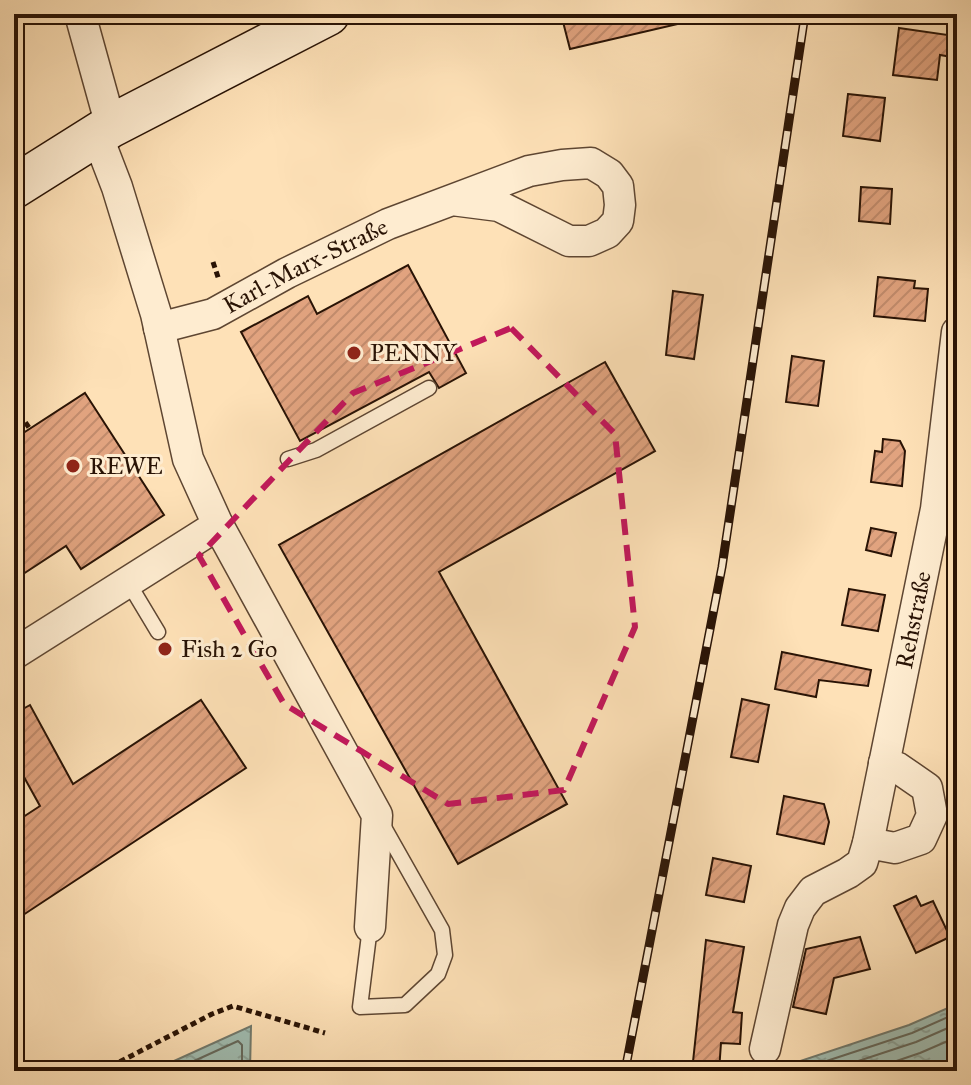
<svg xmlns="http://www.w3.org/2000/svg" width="971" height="1085" viewBox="0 0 971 1085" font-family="'IM FELL Great Primer',serif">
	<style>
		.water { fill: url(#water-ripples); stroke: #70796d; stroke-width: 2 }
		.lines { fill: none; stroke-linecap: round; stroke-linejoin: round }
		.shore { stroke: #64685c; stroke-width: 2 }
		.building { fill: url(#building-hatch); stroke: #291305; stroke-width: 2 }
		.lane-casing { stroke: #5e4632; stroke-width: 17 }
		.street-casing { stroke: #5e4632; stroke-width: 33 }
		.secondary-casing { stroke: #291305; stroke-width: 45 }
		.path { stroke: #291305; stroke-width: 5; stroke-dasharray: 6 4; stroke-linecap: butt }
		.lane { stroke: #feecd0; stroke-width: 14 }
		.street { stroke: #feecd0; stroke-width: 30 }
		.secondary { stroke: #feecd0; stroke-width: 42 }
		.rail-casing { stroke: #291305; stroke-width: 9 }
		.rail { stroke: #feecd0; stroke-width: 6; stroke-dasharray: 18; stroke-linecap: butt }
		.marked { fill: none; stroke: #c2185b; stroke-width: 6; stroke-dasharray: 16 10; stroke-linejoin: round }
		.poi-dot { fill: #8f2418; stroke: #feecd0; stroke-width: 3 }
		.labels { text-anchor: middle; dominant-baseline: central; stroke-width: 6; stroke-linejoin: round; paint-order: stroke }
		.street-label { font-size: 24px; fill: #291305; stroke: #feecd0 }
		.poi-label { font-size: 24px; fill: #291305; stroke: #feecd0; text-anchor: start }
	</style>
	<defs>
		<pattern id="water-ripples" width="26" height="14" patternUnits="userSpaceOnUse" patternTransform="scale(2)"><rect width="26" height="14" fill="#a0bdb2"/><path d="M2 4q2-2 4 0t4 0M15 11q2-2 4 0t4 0" fill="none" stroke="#8aa298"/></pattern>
		<pattern id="building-hatch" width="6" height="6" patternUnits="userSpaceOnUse" patternTransform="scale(2)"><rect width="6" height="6" fill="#e1a37f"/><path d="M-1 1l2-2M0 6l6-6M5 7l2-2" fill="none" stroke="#c18b6c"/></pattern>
	</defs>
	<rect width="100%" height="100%" fill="#fee1b7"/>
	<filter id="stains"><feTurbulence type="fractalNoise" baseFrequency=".0025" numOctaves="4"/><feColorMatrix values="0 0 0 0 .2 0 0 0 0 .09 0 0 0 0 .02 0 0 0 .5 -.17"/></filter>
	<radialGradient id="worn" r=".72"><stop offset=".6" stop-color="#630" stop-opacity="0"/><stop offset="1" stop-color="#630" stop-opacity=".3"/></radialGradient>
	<path class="water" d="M957,1004V1071H785L791,1064L909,1025Z
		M251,1026L250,1071H152Z"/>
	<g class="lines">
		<path class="shore" d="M172,1071L238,1041L242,1045V1071
			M796,1071L912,1033L957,1013
			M828,1071L916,1042L957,1024
			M867,1071L920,1053L957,1037"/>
	</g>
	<path class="building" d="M561,14H681L682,23L570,49Z
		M899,28L955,36L952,57L940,55L937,80L893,75Z
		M848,94L885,98L880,141L843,136Z
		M861,187L892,189L890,224L859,221Z
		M408,265L466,373L439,388L429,372L300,441L241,332L308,296L317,314Z
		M878,277L915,281L914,288L928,289L925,321L874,316Z
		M673,291L703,295L694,359L666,355Z
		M792,356L824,361L818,406L786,402Z
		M605,362L655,451L439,572L567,804L458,864L279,545Z
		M85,393L164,515L81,569L66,546L14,580V439Z
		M883,439L900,441L905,451L902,486L871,482L875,451L882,452Z
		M871,528L896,533L891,556L866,550Z
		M849,589L885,595L878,631L842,625Z
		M782,652L871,670L868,686L819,680L816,697L775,689Z
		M742,699L769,705L758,762L731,757Z
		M201,700L246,768L14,921V823L40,806L14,759V714L30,705L73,784Z
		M784,796L824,804L829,822L824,844L777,834Z
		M713,858L751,866L744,902L706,895Z
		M916,896L921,906L933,901L950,937L916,953L894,906Z
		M860,937L870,969L834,978L826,1014L793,1007L806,949Z
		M706,940L744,947L733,1012L742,1013L740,1044L721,1043L719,1071H692Z"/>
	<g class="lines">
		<g class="lane-casing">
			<path id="lane" d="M288,459L316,450L429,388
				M128,582L158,632
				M370,927L360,1007L405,1005L438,974L445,955L442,930L381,822"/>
		</g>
		<g class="street-casing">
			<g id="street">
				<path d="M80,14L111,126"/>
				<path d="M97,135L117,187L156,314L188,459L218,525L377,815L370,927"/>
				<path id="s1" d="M159,328L213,314L287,273L388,224L529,171L562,165L591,163L609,174L618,186L620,205L618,221L607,233L589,241H569L499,206L452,200"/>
				<path d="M14,654L218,525"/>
				<path d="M868,843L895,848L921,839L932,815L927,788L898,768L884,763"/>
				<path id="s2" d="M765,1049L793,925L800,908L813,891L848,873L862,863L868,843L936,509L957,332"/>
			</g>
		</g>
		<g class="secondary-casing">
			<path id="secondary" d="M14,187L111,126L328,14"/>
		</g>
		<path class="path" d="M213,262L219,280
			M14,406L30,429
			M102,1071L212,1014L233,1006L325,1033"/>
		<use href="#lane" class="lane"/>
		<use href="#street" class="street"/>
		<use href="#secondary" class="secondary"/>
		<g class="rail-casing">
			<path id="rail" d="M625,1071L722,567L805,14"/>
		</g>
		<use href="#rail" class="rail"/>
	</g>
	<path class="marked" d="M511,328L615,434L635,627L564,790L448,804L284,704L199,556L353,393Z"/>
	<g class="poi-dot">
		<circle cx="354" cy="353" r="8"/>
		<circle cx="73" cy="466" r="8"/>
		<circle cx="165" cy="649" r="8"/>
	</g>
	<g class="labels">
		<g class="street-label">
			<text stroke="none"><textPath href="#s1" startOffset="160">Karl-Marx-Straße</textPath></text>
			<text stroke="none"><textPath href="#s2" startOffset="472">Rehstraße</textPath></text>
		</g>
		<g class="poi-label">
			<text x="370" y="353">PENNY</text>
			<text x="89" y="466">REWE</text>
			<text x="181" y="649">Fish 2 Go</text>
		</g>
	</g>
	<rect width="971" height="1085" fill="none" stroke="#fee1b7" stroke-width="48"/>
	<rect x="16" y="16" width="939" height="1053" fill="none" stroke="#291305" stroke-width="4"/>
	<rect x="24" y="24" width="923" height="1037" fill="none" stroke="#291305" stroke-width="2"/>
	<rect width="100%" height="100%" filter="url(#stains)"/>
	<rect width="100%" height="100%" fill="url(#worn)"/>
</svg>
